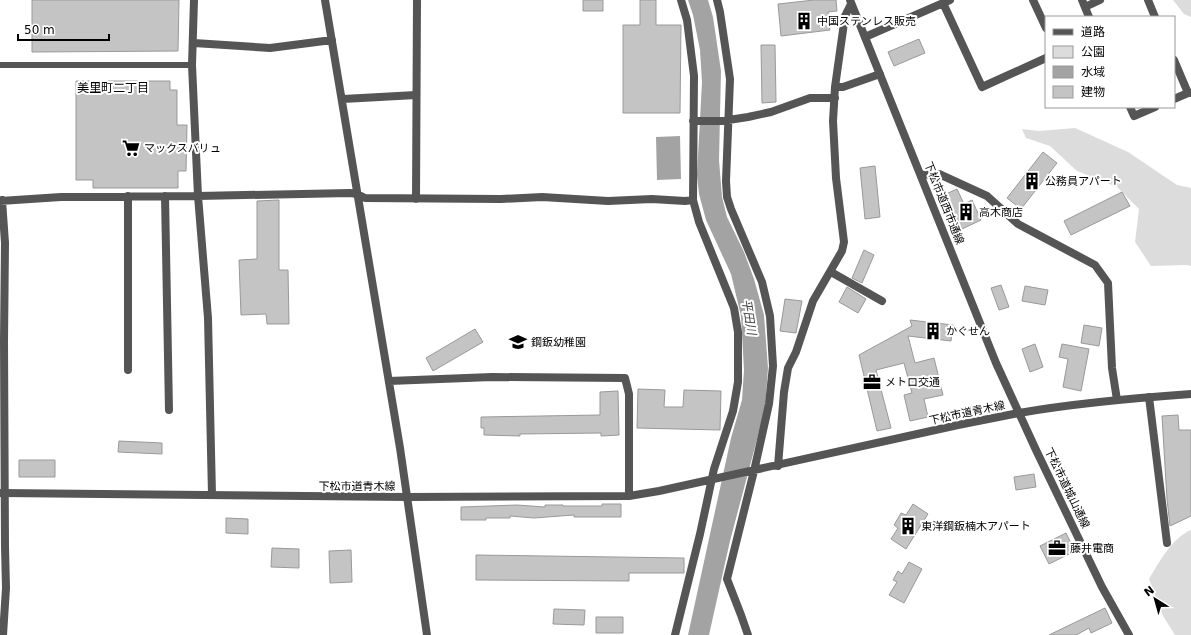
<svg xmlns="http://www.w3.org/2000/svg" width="1191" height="635" viewBox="0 0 1191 635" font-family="'DejaVu Sans','Noto Sans JP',sans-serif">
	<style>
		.green { fill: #dcdcdc }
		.water { fill: #a3a3a3 }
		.building { fill: #c4c4c4; stroke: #999 }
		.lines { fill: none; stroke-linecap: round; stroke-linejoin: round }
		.service { stroke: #555; stroke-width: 6 }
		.minor { stroke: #555; stroke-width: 8 }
		.tertiary { stroke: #555; stroke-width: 8 }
		.labels { text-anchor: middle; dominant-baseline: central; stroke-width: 4; stroke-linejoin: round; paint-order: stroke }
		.poi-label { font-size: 11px; fill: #000; stroke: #fff; text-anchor: start }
		.street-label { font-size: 11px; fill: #000; stroke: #fff }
		.neighbourhood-label { font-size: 12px; fill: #000; stroke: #fff }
		.water-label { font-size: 12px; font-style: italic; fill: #444; stroke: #fff }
	</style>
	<rect width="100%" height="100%" fill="#fff"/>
	<path class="green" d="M1173,0H1191V17L1184,14Z
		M1075,128L1128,152L1177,185L1191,188V266L1187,265L1151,266L1135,242L1139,209L1117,187L1077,171L1050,146L1026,138L1022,129L1039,131Z
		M1191,530V635H1175L1163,616L1149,579C1160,561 1171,539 1191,530Z"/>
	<path class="water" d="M688,0H708L713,17L721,71L719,160L722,197L727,217L744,252L754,279L764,315L768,368L765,409L730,541L709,635H688L731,438L742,400L744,370L741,316L731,274L706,220L699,194L697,175L702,82L700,50L693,15Z
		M680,136L681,179L657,180L656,137Z"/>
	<path class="building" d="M32,0H179L178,51L32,52Z
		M583,0H603V11H583Z
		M640,0H656V25H681L680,113H623V25H640Z
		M814,0H836L837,11L828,12L830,30L781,36L778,4Z
		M919,39L925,53L894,66L888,52Z
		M761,45H775L776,102L762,103Z
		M76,81H170V90H177V125H187L186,171H178V188H93V180H76Z
		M1043,152L1057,163L1021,209L1007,198Z
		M875,166L880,217L865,219L860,168Z
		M957,189L964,204L972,200L981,220L962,229L946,194Z
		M1122,192L1130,206L1071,235L1064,221Z
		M279,200V270H288L289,324H267L266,314L241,315L239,260L257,259V201Z
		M864,250L874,255L862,283L852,278Z
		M1001,285L1009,307L999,310L991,288Z
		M1025,286L1048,290L1045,305L1022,301Z
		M847,287L866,299L858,313L839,302Z
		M785,299L802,301L796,333L780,331Z
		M910,320L953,325L951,341L908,336L915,363L934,358L943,395L924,399L928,417L910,421L904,395L912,393L904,363L876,370L891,428L877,431L859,355L912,326Z
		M1084,325L1102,328L1099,346L1081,343Z
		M475,329L483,342L433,371L426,358Z
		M1035,344L1043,367L1030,372L1022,349Z
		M1062,344L1089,349L1081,391L1063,387L1068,359L1059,357Z
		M638,389L665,390L664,407H683L684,390L721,391L720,430L637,428Z
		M618,391L619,435L601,436V433L520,434V436L484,435V428H481V417L600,415V392Z
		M1178,415L1179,430H1191V516L1170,526L1167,499L1162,416Z
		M119,441L162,443V454L118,452Z
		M19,460H55V477H19Z
		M1034,474L1036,487L1016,490L1014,477Z
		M602,504H621V517H574V515L534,518L510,516V518H486V520H461V507L517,505L545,507V505H563V506H602Z
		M913,504L928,514L906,549L891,539L898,528L894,525L901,513L906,515Z
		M226,518L248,519V534L226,533Z
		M1066,533L1075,551L1049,564L1040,546Z
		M272,548L299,549V568L271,567Z
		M351,550L352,582L330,583L329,551Z
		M476,555L684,558V573H629V581L476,580Z
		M909,562L922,569L904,603L889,595L897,582L893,580L898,571L902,574Z
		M1105,608L1112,623L1091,633L1089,628L1076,635H1049Z
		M554,609L585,610L584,625L553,624Z
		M596,617H623V633H596Z"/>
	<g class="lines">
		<path class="service" d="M0,65H192"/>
		<path class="minor" d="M194,0L192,65L198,196L208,318L212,495
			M325,0L400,448L427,635
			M717,0L720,12L730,79L726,181L727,197L731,209L762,282L770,316L773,366L769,404L754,471L727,579L741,615L748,635
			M1033,0L1046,28
			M1082,0L1089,17
			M1148,0L1155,17
			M943,3L982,87L1046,58
			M1085,7L1100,0
			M865,37L950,0
			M194,43L270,48L332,40
			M1174,60L1188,93H1191
			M835,87H843L880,74
			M343,99L416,95
			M1174,99L1188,93
			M1130,107L1134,116L1155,107
			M693,121H722L748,117L771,112L810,98H835
			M921,175L939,174L987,196L1018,224L1095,265L1108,283L1112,368L1117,400
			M128,196V370
			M165,196L169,410
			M416,199L417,0
			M2,200L5,243L4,341L5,547L6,588L3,635
			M0,201L61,197L198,196L350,193L357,194L365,198L501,199L542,197L608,201L652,199L685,201L693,200
			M831,272L882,301
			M389,381L492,377L625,378L629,394V496
			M1149,397L1167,543
			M778,466L784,392L788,368L796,352L813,301L842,251L844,242L836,178L833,121L835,87L845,16L851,4
			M408,497L629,496L659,491L958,425L1019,413
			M675,635L700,534L714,469L733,411L738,382V332L734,308L699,222L693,200L694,76L687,20L681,0"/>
		<path class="tertiary" d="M850,0L996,363L1036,450L1102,587L1129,635
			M1019,413C1076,403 1134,398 1191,394
			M0,493L408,497"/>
	</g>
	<defs>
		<g id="building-bare" transform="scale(1.38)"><path d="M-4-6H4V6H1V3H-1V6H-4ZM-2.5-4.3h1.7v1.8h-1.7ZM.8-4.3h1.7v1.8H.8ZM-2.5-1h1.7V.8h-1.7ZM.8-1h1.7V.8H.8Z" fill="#000" stroke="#fff" stroke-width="2.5" paint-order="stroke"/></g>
		<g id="supermarket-bare" transform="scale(1.38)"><path d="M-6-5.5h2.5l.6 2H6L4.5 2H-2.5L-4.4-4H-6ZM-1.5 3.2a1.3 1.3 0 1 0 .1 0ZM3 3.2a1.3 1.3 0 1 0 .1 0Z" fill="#000" stroke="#fff" stroke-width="2.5" paint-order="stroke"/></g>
		<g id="school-bare" transform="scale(1.38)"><path d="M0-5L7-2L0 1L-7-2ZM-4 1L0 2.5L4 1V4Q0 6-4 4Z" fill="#000" stroke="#fff" stroke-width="2.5" paint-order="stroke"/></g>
		<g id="office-bare" transform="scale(1.38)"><path d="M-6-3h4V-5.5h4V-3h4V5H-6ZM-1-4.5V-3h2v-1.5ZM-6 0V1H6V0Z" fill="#000" stroke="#fff" stroke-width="2.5" paint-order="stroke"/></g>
	</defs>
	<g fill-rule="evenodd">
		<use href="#building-bare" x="804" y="21"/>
		<use href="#supermarket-bare" x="131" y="148"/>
		<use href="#building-bare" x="1032" y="181"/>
		<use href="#building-bare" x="966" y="212"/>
		<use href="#building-bare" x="933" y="331"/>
		<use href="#school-bare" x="518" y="342"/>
		<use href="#office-bare" x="872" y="382"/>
		<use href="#building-bare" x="908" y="526"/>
		<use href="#office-bare" x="1057" y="548"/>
	</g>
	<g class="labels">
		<g class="poi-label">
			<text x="817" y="21">中国ステンレス販売</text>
			<text x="144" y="148">マックスバリュ</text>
			<text x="1045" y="181">公務員アパート</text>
			<text x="979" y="212">高木商店</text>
			<text x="946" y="331">かぐせん</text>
			<text x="531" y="342">鋼鈑幼稚園</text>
			<text x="885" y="382">メトロ交通</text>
			<text x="921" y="526">東洋鋼鈑楠木アパート</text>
			<text x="1070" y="548">藤井電商</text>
		</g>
		<g class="street-label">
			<text transform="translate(944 203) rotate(68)">下松市道西市通線</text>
			<text transform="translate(967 413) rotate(-12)">下松市道青木線</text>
			<text x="357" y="486">下松市道青木線</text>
			<text transform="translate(1067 488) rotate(64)">下松市道城山通線</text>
		</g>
		<g class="neighbourhood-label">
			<text x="113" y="88">美里町二丁目</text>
		</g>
		<g class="water-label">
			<text transform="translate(749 317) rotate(81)">平田川</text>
		</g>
	</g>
	<rect x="1045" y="16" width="130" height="92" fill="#ffffff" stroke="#999999"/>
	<rect x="1053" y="29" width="20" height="6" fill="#555555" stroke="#999999"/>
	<text x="1081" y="36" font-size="12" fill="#000000">道路</text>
	<rect x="1053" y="46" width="20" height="12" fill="#dcdcdc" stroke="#999999"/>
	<text x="1081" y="56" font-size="12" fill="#000000">公園</text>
	<rect x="1053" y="66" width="20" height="12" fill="#a3a3a3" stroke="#999999"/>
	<text x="1081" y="76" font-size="12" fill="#000000">水域</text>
	<rect x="1053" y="86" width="20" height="12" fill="#c4c4c4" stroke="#999999"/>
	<text x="1081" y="96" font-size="12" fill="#000000">建物</text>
	<g transform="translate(1155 599) rotate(323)" stroke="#ffffff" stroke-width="3" paint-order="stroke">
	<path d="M0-3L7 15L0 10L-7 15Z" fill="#000000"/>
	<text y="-6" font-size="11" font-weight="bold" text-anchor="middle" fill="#000000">N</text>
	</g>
	<path d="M18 34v6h91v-6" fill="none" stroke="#000000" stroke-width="2"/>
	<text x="24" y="34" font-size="12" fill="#000000" stroke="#ffffff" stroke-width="3" paint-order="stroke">50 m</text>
</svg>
